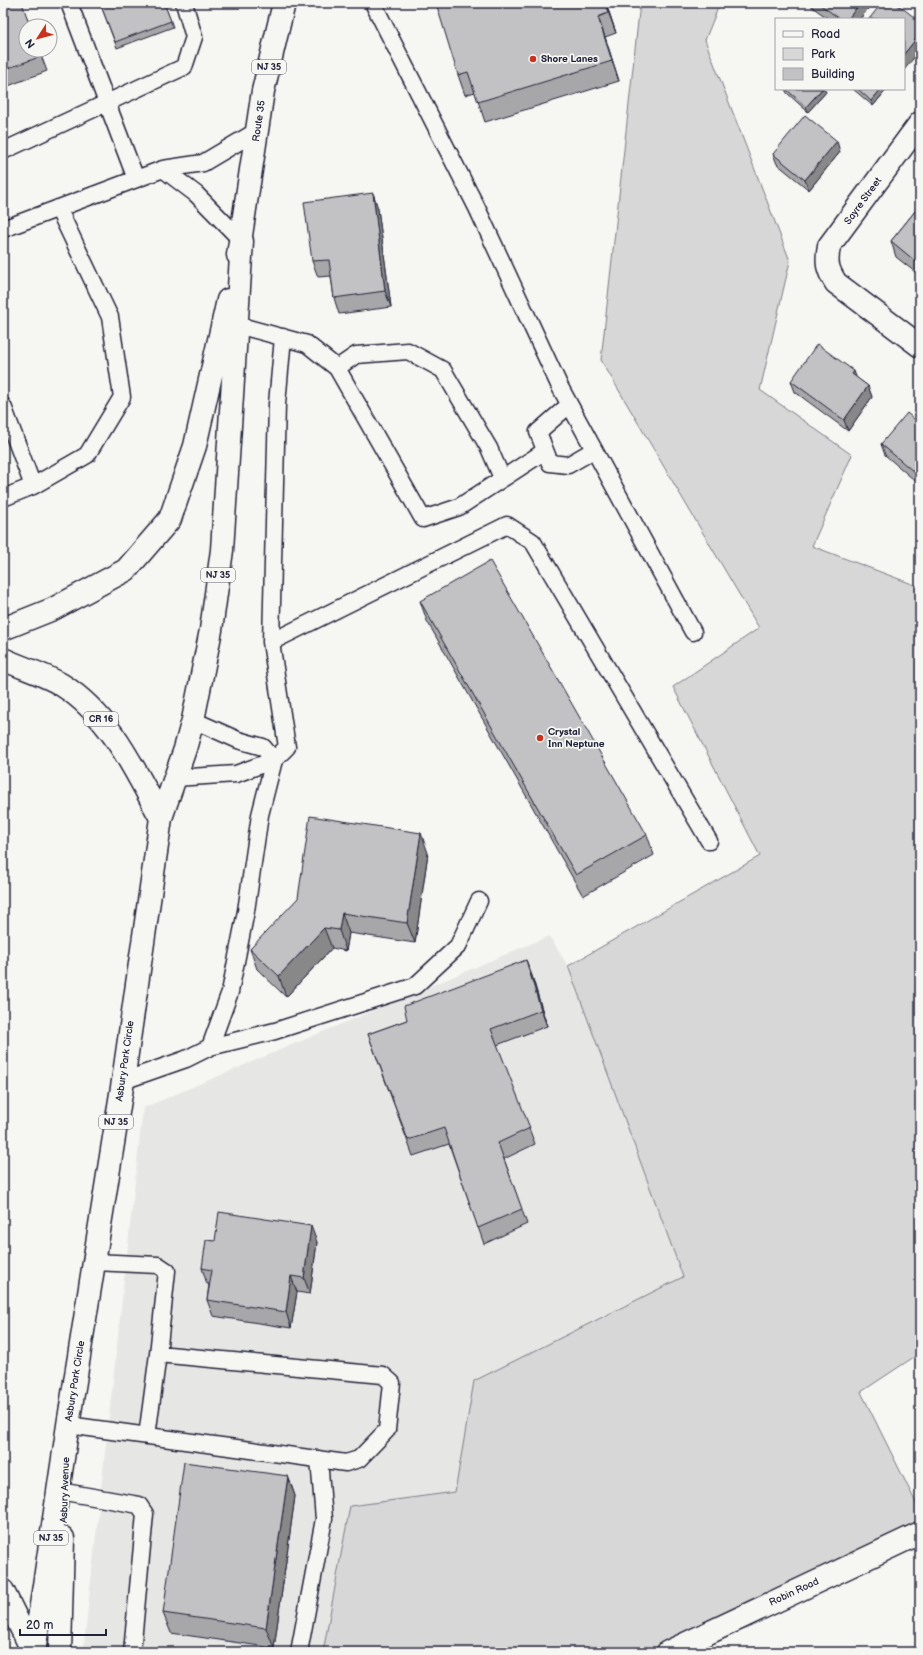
<svg xmlns="http://www.w3.org/2000/svg" width="923" height="1655" viewBox="0 0 923 1655" font-family="'Balsamiq Sans',sans-serif">
	<style>
		.built { fill: #e6e6e4 }
		.green { fill: #d7d7d7; stroke: #7c7c89 }
		.lines { fill: none; stroke-linecap: round; stroke-linejoin: round }
		.lane-casing { stroke: #22223b; stroke-width: 19 }
		.street-casing { stroke: #22223b; stroke-width: 25 }
		.primary-casing { stroke: #22223b; stroke-width: 25 }
		.lane { stroke: #f6f6f2; stroke-width: 16 }
		.street { stroke: #f6f6f2; stroke-width: 22 }
		.primary { stroke: #f6f6f2; stroke-width: 22 }
		.wall { fill: #a7a7a9; stroke: #22223b }
		.shaded-wall { fill: #888889; stroke: #22223b }
		.building { fill: #c2c2c4; stroke: #22223b }
		.poi-dot { fill: #c8321e; stroke: #f6f6f2; stroke-width: 1.5 }
		.labels { text-anchor: middle; dominant-baseline: central; stroke-width: 3.5; stroke-linejoin: round; paint-order: stroke }
		.shield { fill: #f6f6f2; stroke: #626272; stroke-width: 1 }
		.shield-label { font-size: 9px; font-weight: bold; fill: #22223b }
		.poi-label { font-size: 10px; font-weight: bold; fill: #22223b; stroke: #f6f6f2; text-anchor: start }
		.street-label { font-size: 10px; fill: #22223b; stroke: #f6f6f2 }
	</style>
	<rect width="100%" height="100%" fill="#f6f6f2"/>
	<filter id="ink" filterUnits="userSpaceOnUse"><feTurbulence type="fractalNoise" baseFrequency=".025" numOctaves="2"/><feDisplacementMap in="SourceGraphic" scale="8" xChannelSelector="R" yChannelSelector="G"/><feConvolveMatrix kernelMatrix="1 2 1 2 8 2 1 2 1" color-interpolation-filters="sRGB"/></filter>
	<g filter="url(#ink)">
		<path class="built" d="M549,936L568,966L683,1277L475,1381L455,1492L350,1506L323,1652H85L84,1644L143,1108Z"/>
		<path class="green" d="M640,3H720L705,40L790,261L760,390L852,455L812,546L920,587V1353L861,1392L920,1511V1533L684,1652H323L350,1506L455,1492L474,1381L683,1277L568,966L760,856L673,687L759,628L601,360Z"/>
		<g class="lines">
			<g class="lane-casing">
				<path id="lane" d="M69,3L136,179
					M373,3L477,208L560,387L693,632
					M3,151L184,67L194,37L184,3
					M163,169L196,194L242,241
					M3,229L163,169L203,163L257,131
					M237,325L307,344L337,368L423,519L459,507L545,451
					M283,337L277,404L271,642L507,525L533,542L709,841
					M337,368L356,355L408,351L443,370L489,448L502,478
					M569,405L538,432L550,463L568,465L594,450
					M3,406L33,486L87,455L122,397L110,317L58,208
					M3,498L33,486
					M175,778L236,774L274,760L263,747L238,740L193,720
					M210,1047L275,1031L415,986L458,946L479,901
					M123,1081L186,1059L210,1047L230,992L246,911L260,815L274,760L287,747L271,642
					M94,1262L158,1265L167,1271L158,1354L147,1436
					M68,1425L346,1463L359,1459L387,1430L392,1383L383,1375L158,1354
					M65,1492L139,1505L145,1514L132,1652
					M299,1652L324,1519L319,1459"/>
			</g>
			<g class="street-casing">
				<path id="street" d="M920,123L829,246C826,263 827,269 836,283L920,346
					M668,1652L920,1533"/>
			</g>
			<g class="primary-casing">
				<path id="primary" d="M238,255L263,91L284,3
					M3,629L53,609L126,570L170,519L195,446L228,300
					M3,659C22,668 44,674 62,685C111,716 134,769 161,818
					M3,1591L33,1652
					M34,1652L68,1425L123,1081L161,818L185,749L193,720L211,630L222,550L242,241
					M60,1652L63,1538"/>
			</g>
			<use href="#lane" class="lane"/>
			<use href="#street" class="street"/>
			<use href="#primary" class="primary"/>
		</g>
		<path class="wall" d="M3,3L39,50L47,71L3,88Z
			M100,3H164L173,27L117,48Z
			M811,3H872L860,19H829L812,7Z
			M609,12L616,33L605,37L619,81L485,122L475,92L465,95L458,75Z
			M785,89H824L826,92L808,112L787,93Z
			M853,89H887L873,106Z
			M840,152L809,190L777,164L773,154Z
			M373,193L378,209L391,307L339,314L334,298L331,276L318,277L312,261Z
			M920,205V276L896,257L891,241Z
			M857,378L868,386L872,397L848,431L795,392L791,381Z
			M920,424V485L885,455L881,444Z
			M420,601L647,835L654,855L583,896L427,621Z
			M428,853L415,943L349,933L346,951L332,948L286,997L257,969L250,949Z
			M526,960L532,976L547,1026L497,1045L535,1144L504,1159L527,1224L484,1244L449,1144L413,1156L368,1034L407,1020Z
			M215,1241L317,1242L310,1294L297,1292L291,1328L213,1316L207,1300L209,1284H207L202,1268Z
			M288,1476L295,1496L274,1648L171,1633L163,1613Z"/>
		<path class="shaded-wall" d="M605,3H606L616,33Z
			M860,3H872L860,19H848Z
			M598,17L605,37L619,81L612,61Z
			M920,34V50L904,70V54Z
			M822,89H824L826,92L808,112L806,107Z
			M881,89H887L873,106L871,101Z
			M837,141L840,152L809,190L805,180Z
			M373,193L378,209L391,307L385,291Z
			M854,371L858,382L852,374Z
			M868,386L872,397L848,431L844,420Z
			M421,833L428,853L415,943L407,923Z
			M342,913L349,933L346,951L339,930Z
			M324,928L332,948L286,997L279,976Z
			M526,960L532,976L547,1026L541,1010Z
			M311,1226L317,1242L310,1294L304,1278Z
			M291,1276L297,1292L291,1328L286,1312Z
			M288,1476L295,1496L274,1648L266,1628Z"/>
		<path class="building" d="M3,3H22L30,26H26V50H39L42,56L3,70Z
			M100,3H164L171,21L115,42Z
			M436,3H605L608,13L598,17L612,61L478,102L468,72L458,75Z
			M818,3H860L848,19H840Z
			M882,3H894L899,7L900,6L920,22V34L904,54V19H869Z
			M786,89H822L806,107Z
			M858,89H881L871,101Z
			M805,115L837,141L805,180L773,154Z
			M373,193L385,291L334,298L329,260L312,261L304,202Z
			M920,205V265L891,241Z
			M817,344L854,371L852,374L868,386L844,420L791,381Z
			M907,413L920,424V477L881,444Z
			M490,561L647,835L576,875L420,601Z
			M310,816L421,833L407,923L342,913L339,930L324,928L279,976L250,949L298,898Z
			M526,960L541,1010L491,1029L530,1128L498,1143L522,1209L478,1228L444,1128L408,1140L368,1034L407,1020L404,1006Z
			M219,1212L311,1226L304,1278L291,1276L286,1312L207,1300L212,1270L202,1268L206,1240L215,1241Z
			M184,1462L288,1476L266,1628L163,1613Z"/>
	</g>
	<g class="poi-dot">
		<circle cx="533" cy="59" r="4"/>
		<circle cx="540" cy="738" r="4"/>
	</g>
	<g class="labels">
		<g class="shield">
			<rect x="252" y="60" width="34" height="14" rx="3"/>
			<rect x="201" y="568" width="34" height="14" rx="3"/>
			<rect x="84" y="712" width="34" height="14" rx="3"/>
			<rect x="99" y="1115" width="34" height="14" rx="3"/>
			<rect x="34" y="1531" width="34" height="14" rx="3"/>
		</g>
		<g class="shield-label">
			<text x="269" y="67">NJ 35</text>
			<text x="218" y="575">NJ 35</text>
			<text x="101" y="719">CR 16</text>
			<text x="116" y="1122">NJ 35</text>
			<text x="51" y="1538">NJ 35</text>
		</g>
		<g class="poi-label">
			<text x="541" y="59">Shore Lanes</text>
			<text x="548" y="732">Crystal<tspan x="548" dy="12">Inn Neptune</tspan></text>
		</g>
		<g class="street-label">
			<text transform="translate(259 121) rotate(-82)">Route 35</text>
			<text transform="translate(863 201) rotate(-54)">Sayre Street</text>
			<text transform="translate(125 1061) rotate(-82)">Asbury Park Circle</text>
			<text transform="translate(75 1381) rotate(-81)">Asbury Park Circle</text>
			<text transform="translate(65 1490) rotate(-88)">Asbury Avenue</text>
			<text transform="translate(794 1592) rotate(-25)">Robin Road</text>
		</g>
	</g>
	<rect width="923" height="1655" fill="none" stroke="#f6f6f2" stroke-width="16"/>
	<rect x="8" y="8" width="907" height="1639" fill="none" stroke="#22223b" stroke-width="1.5" filter="url(#ink)"/>
	<rect x="775" y="18" width="130" height="72" fill="#f6f6f2" stroke="#a1a1a9"/>
	<rect x="783" y="31" width="20" height="6" fill="#f6f6f2" stroke="#a1a1a9"/>
	<text x="811" y="38" font-size="12" fill="#22223b">Road</text>
	<rect x="783" y="48" width="20" height="12" fill="#d7d7d7" stroke="#a1a1a9"/>
	<text x="811" y="58" font-size="12" fill="#22223b">Park</text>
	<rect x="783" y="68" width="20" height="12" fill="#c2c2c4" stroke="#a1a1a9"/>
	<text x="811" y="78" font-size="12" fill="#22223b">Building</text>
	<g transform="translate(38 38) rotate(234)"><circle r="19" fill="#f6f6f2" stroke="#a1a1a9"/>
	<path d="M0-3L7 15L0 10L-7 15Z" fill="#c8321e"/>
	<text y="-6" font-size="11" font-weight="bold" text-anchor="middle" fill="#22223b">N</text>
	</g>
	<path d="M20 1629v6h86v-6" fill="none" stroke="#22223b" stroke-width="2"/>
	<text x="26" y="1629" font-size="12" fill="#22223b" stroke="#f6f6f2" stroke-width="3" paint-order="stroke">20 m</text>
</svg>
